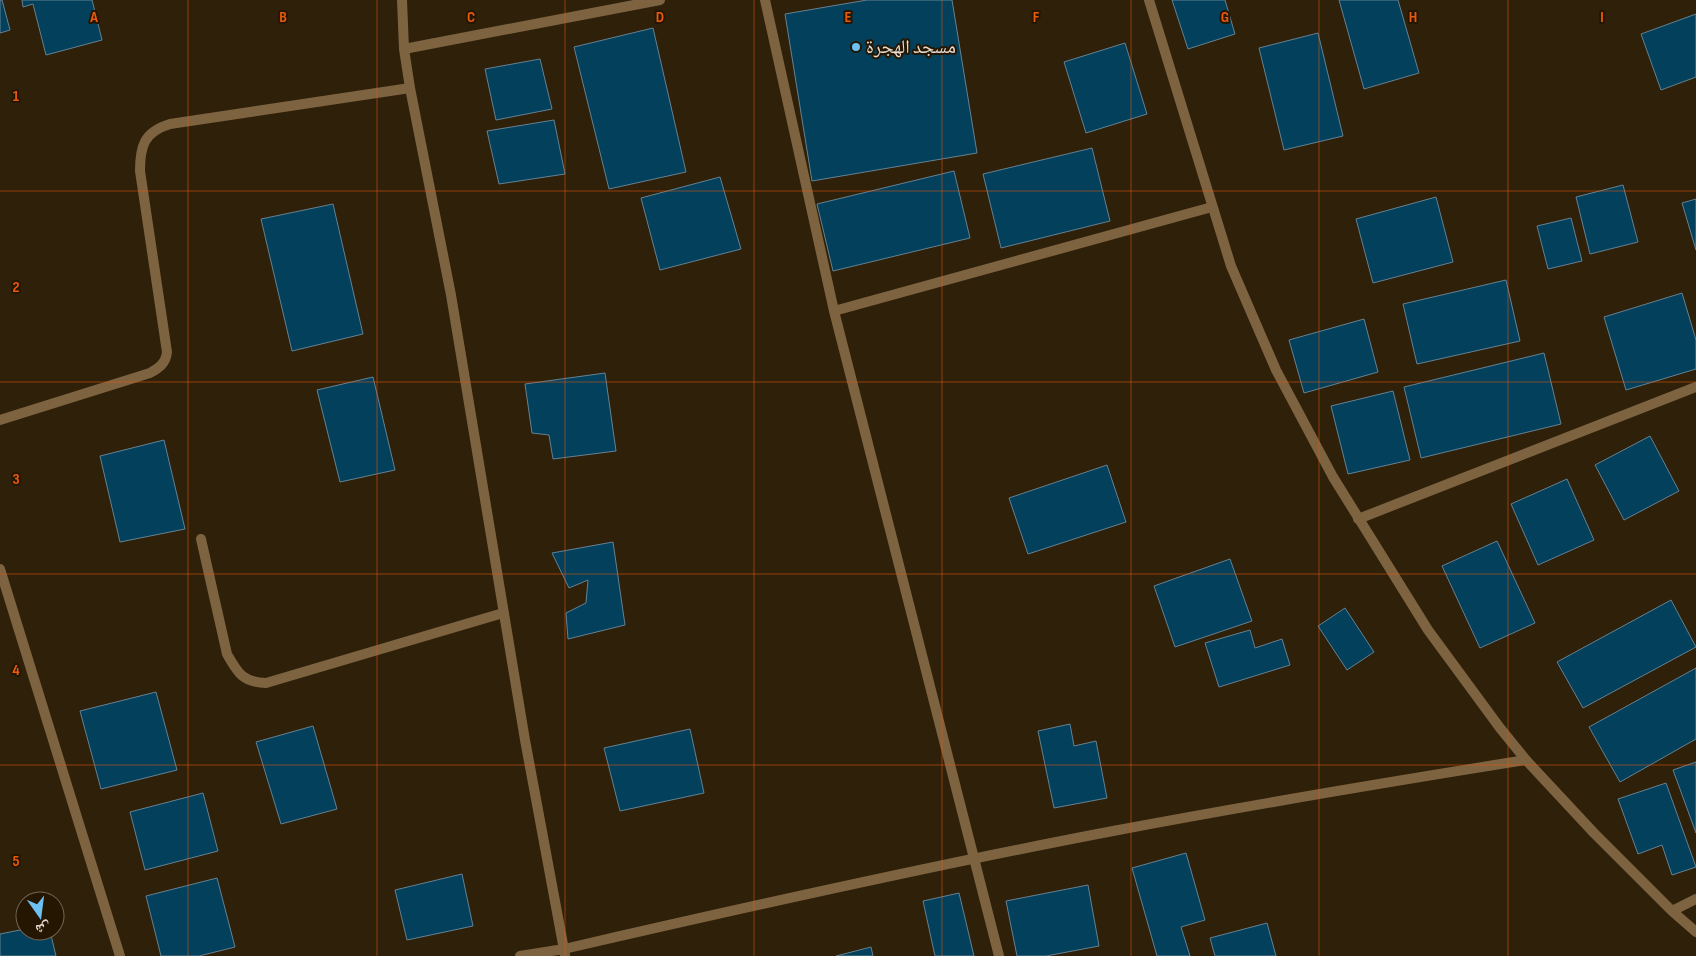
<svg xmlns="http://www.w3.org/2000/svg" width="1696" height="956" viewBox="0 0 1696 956" font-family="'Sofia Sans Condensed','Noto Naskh Arabic',sans-serif">
	<style>
		.building { fill: #02405c; stroke: #658192 }
		.lines { fill: none; stroke-linecap: round; stroke-linejoin: round }
		.street { stroke: #7e6341; stroke-width: 10 }
		.grid { fill: none; stroke: #e8590c; stroke-width: 1; stroke-opacity: 0.55 }
		.poi-dot { fill: #6dc2f3; stroke: #251602; stroke-width: 2 }
		.labels { text-anchor: middle; dominant-baseline: central; stroke-width: 4; stroke-linejoin: round; paint-order: stroke }
		.poi-label { font-size: 19px; fill: #e7dcd0; stroke: #251602; text-anchor: start }
		.grid-label { font-size: 16px; text-anchor: middle; font-weight: bold; fill: #e8590c; stroke: #251602; stroke-width: 4; stroke-linejoin: round; paint-order: stroke }
	</style>
	<rect width="100%" height="100%" fill="#2f200a"/>
	<path class="building" d="M0,0H2L10,30L0,33Z
		M22,0H92L102,40L46,55L33,4L23,7Z
		M867,0H952L977,153L812,181L785,14Z
		M1172,0H1225L1235,34L1188,49Z
		M1339,0H1398L1419,73L1364,89Z
		M1696,14V77L1661,90L1641,34Z
		M653,28L686,172L609,189L574,47Z
		M1318,33L1343,136L1284,150L1259,48Z
		M1125,43L1147,114L1086,133L1064,62Z
		M540,59L552,109L496,120L485,69Z
		M554,120L565,174L499,184L487,131Z
		M1092,148L1110,221L1001,248L983,174Z
		M954,171L970,238L833,271L817,204Z
		M720,177L741,249L660,270L641,198Z
		M1623,185L1638,242L1590,254L1576,197Z
		M1436,197L1453,262L1373,283L1356,219Z
		M1696,199V250L1682,203Z
		M333,204L363,334L292,351L261,219Z
		M1571,218L1582,261L1548,269L1537,226Z
		M1506,280L1520,341L1417,364L1403,304Z
		M1682,293L1696,340V369L1626,390L1604,317Z
		M1364,319L1378,372L1304,393L1289,340Z
		M1544,353L1561,424L1421,458L1404,387Z
		M605,373L616,451L553,459L549,435L532,433L525,384Z
		M373,377L395,470L340,482L317,390Z
		M1393,391L1410,460L1348,474L1331,406Z
		M1650,436L1679,491L1624,520L1595,465Z
		M164,440L185,529L120,542L100,456Z
		M1107,465L1126,522L1028,554L1009,498Z
		M1567,479L1594,540L1538,565L1511,504Z
		M1497,541L1535,623L1480,648L1442,566Z
		M613,542L625,625L568,639L566,613L586,603L588,580L569,588L552,553Z
		M1230,559L1252,621L1175,647L1154,586Z
		M1671,600L1696,647L1583,708L1557,662Z
		M1345,608L1374,652L1347,670L1318,626Z
		M1250,630L1255,648L1282,639L1290,665L1219,687L1205,643Z
		M1696,668V739L1620,782L1589,727Z
		M156,692L177,770L101,789L80,711Z
		M1070,724L1074,746L1096,741L1107,798L1054,808L1038,731Z
		M313,726L337,809L281,824L256,742Z
		M690,729L704,793L620,811L604,748Z
		M1696,762V833L1673,770Z
		M1666,783L1696,867L1672,875L1662,845L1638,854L1618,799Z
		M203,793L218,851L145,870L130,812Z
		M1186,853L1205,920L1181,927L1190,956H1157L1132,868Z
		M462,874L473,926L407,940L395,890Z
		M217,878L235,947L199,956H161L146,896Z
		M1088,885L1099,946L1046,956H1017L1006,901Z
		M959,893L974,956H935L923,901Z
		M1267,923L1276,956H1215L1210,938Z
		M25,929V931H50L56,956H0V934Z
		M871,947L873,956H836Z"/>
	<g class="lines">
		<path class="street" d="M402,0L404,49L410,88L451,295L525,740L565,955
			M765,0L834,311L999,956
			M1149,0L1231,266L1276,370L1333,477L1428,630L1500,728L1526,760L1594,833L1672,911L1696,932
			M404,49L660,0
			M834,311L1212,207
			M0,420L150,373C159,368 166,363 167,352L140,171C140,146 144,132 170,124L410,88
			M1358,519L1696,387
			M201,539L227,654C238,673 242,682 266,683L503,613
			M0,569L120,956
			M1672,911L1696,899
			M520,956L564,949C746,907 929,866 1113,831C1251,805 1388,782 1526,760"/>
	</g>
	<path class="grid" d="M188,0V956M377,0V956M565,0V956M754,0V956M942,0V956M1131,0V956M1319,0V956M1508,0V956M0,191H1696M0,382H1696M0,574H1696M0,765H1696"/>
	<circle class="poi-dot" cx="856" cy="47" r="5"/>
	<g class="labels">
		<g class="poi-label">
			<text x="866" y="47">مسجد الهجرة</text>
		</g>
	</g>
	<g class="grid-label">
		<text x="94" y="22">A</text>
		<text x="283" y="22">B</text>
		<text x="471" y="22">C</text>
		<text x="660" y="22">D</text>
		<text x="848" y="22">E</text>
		<text x="1036" y="22">F</text>
		<text x="1225" y="22">G</text>
		<text x="1413" y="22">H</text>
		<text x="1602" y="22">I</text>
		<text x="16" y="101">1</text>
		<text x="16" y="292">2</text>
		<text x="16" y="484">3</text>
		<text x="16" y="675">4</text>
		<text x="16" y="866">5</text>
	</g>
	<g transform="translate(40 916) rotate(166)"><circle r="24" fill="#251602" stroke="#736554"/>
	<path d="M0-4L9 19L0 12L-9 19Z" fill="#6dc2f3"/>
	<text y="-8" font-size="14" font-weight="bold" text-anchor="middle" fill="#e7dcd0">ش</text>
	</g>
</svg>
